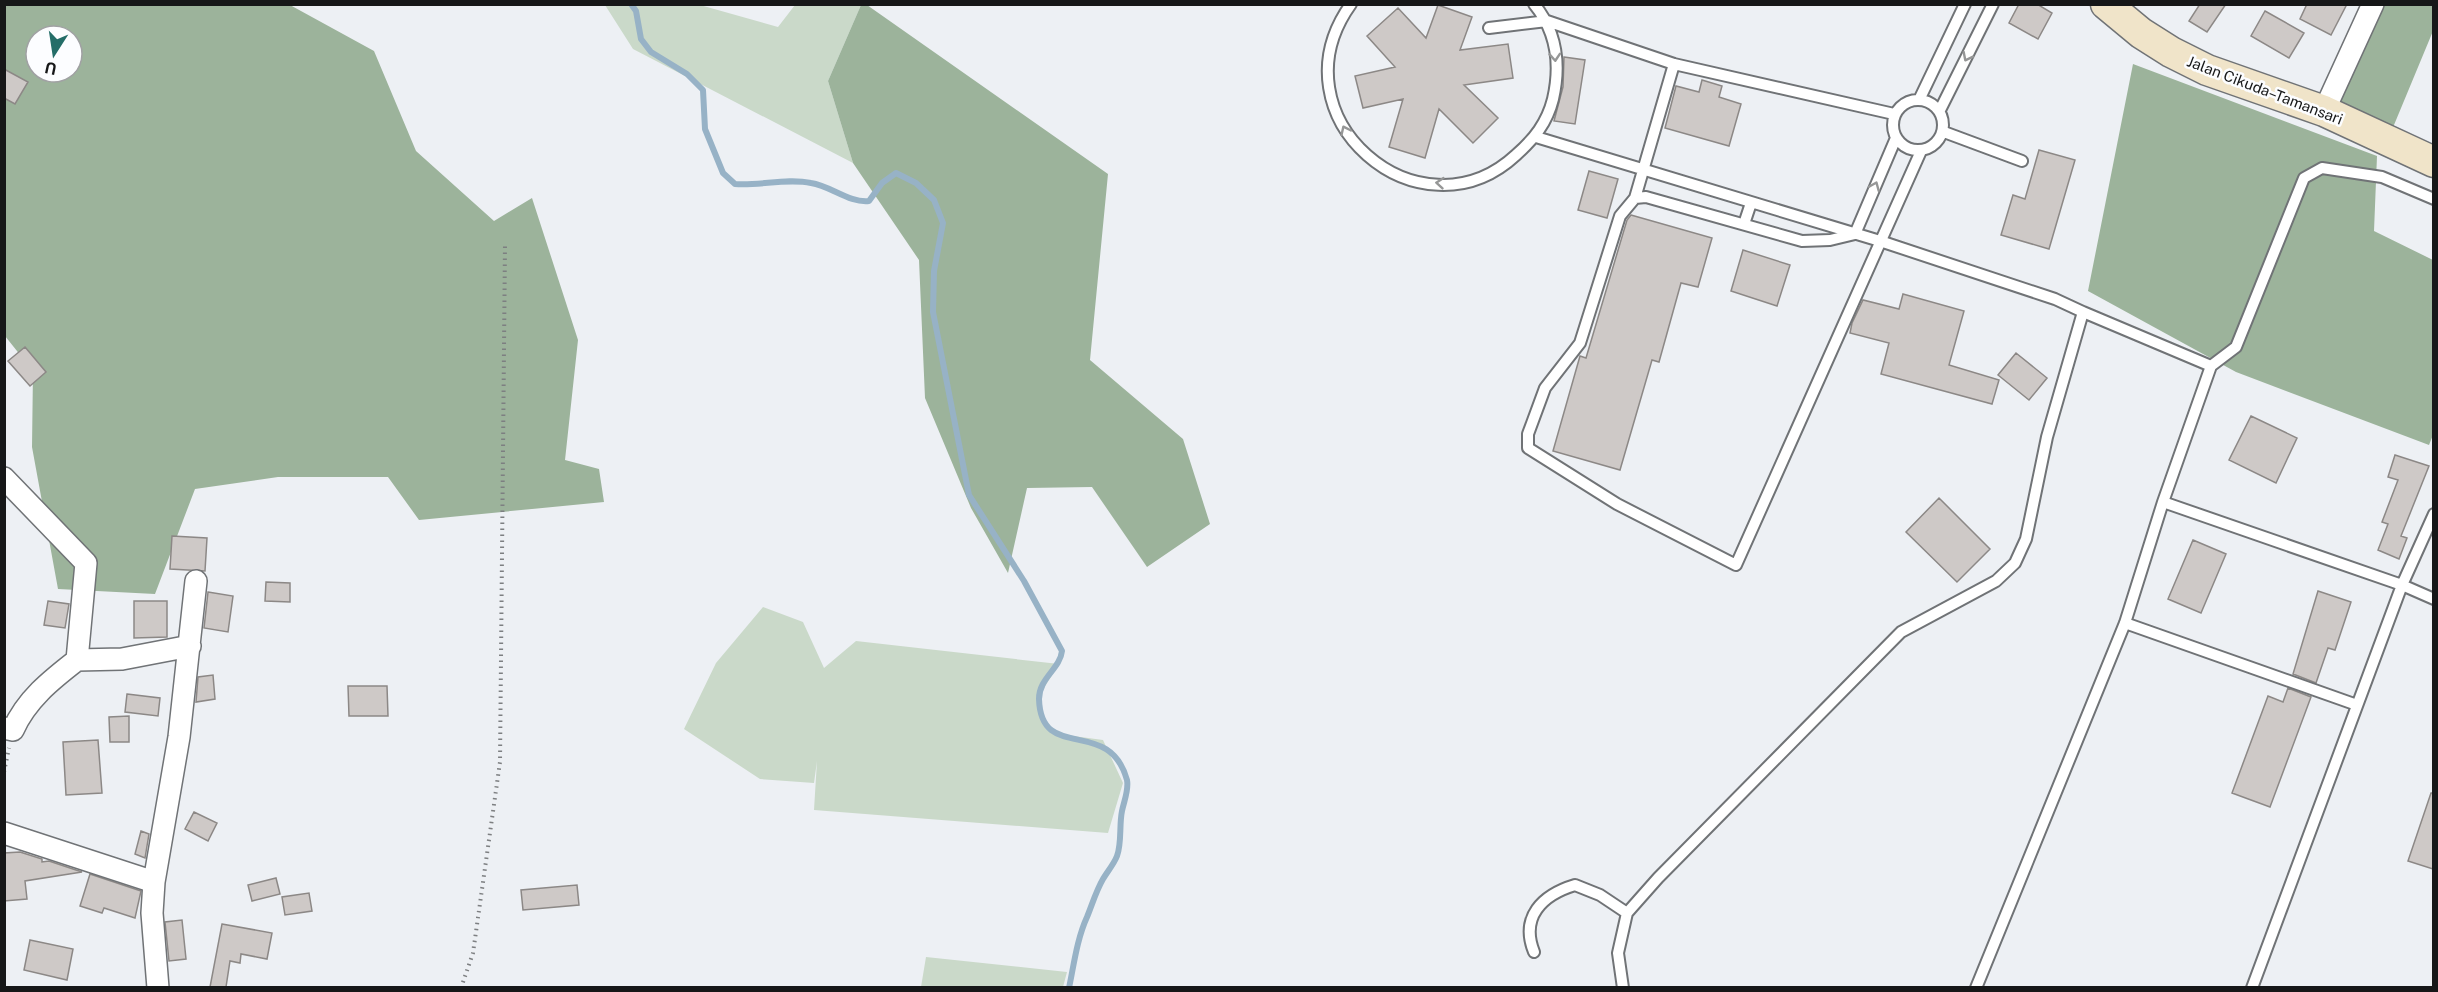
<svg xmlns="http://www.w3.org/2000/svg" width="2438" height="992" viewBox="0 0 2438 992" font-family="'Public Sans',sans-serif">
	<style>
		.green { fill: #cad9c9 }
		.forest { fill: #9cb39b; fill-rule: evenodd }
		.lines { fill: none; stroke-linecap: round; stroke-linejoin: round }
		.stream { stroke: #97b2c6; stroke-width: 6 }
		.building { fill: #cec9c7; stroke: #8c8886; stroke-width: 1.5 }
		.lane-casing { stroke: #707376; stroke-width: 14 }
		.street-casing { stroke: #707376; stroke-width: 24 }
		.secondary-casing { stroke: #707376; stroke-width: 33 }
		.path { stroke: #7d7f81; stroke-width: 4; stroke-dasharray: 1.5 4.5; stroke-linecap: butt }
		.lane { stroke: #fff; stroke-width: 10 }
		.street { stroke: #fff; stroke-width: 21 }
		.secondary { stroke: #f0e4c9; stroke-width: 30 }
		.oneway { stroke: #969797 }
		.labels { text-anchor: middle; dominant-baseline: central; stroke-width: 5; stroke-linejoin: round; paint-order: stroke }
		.street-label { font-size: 15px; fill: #161718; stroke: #fcfdff }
	</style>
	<rect width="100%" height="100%" fill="#edf0f4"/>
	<path class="green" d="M605,5H700L778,27L795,5H861L828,81L853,163L633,49Z
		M763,607L803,622L824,668L856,641L1059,664L1037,699L1051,733L1103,740L1123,783L1108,833L814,810L817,761L814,783L760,779L684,729L716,663Z
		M926,957L1067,972L1063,987H921Z"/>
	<path class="forest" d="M4,5H290L374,51L416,151L494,221L532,198L578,340L565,460L599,469L604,502L419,520L388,477H278L195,489L155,594L58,589L32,447L33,371L5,336ZM36,36H72V72H36Z
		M861,5H867L1108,174L1090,360L1183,439L1210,524L1147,567L1092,487L1027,488L1008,573L971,508L925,398L919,260L853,163L828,81Z
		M2365,5H2433V31L2389,137L2321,110Z
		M2133,64L2377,156L2374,231L2433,260V435L2429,445L2236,372L2088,291Z"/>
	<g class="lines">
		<path class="stream" d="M631,4L636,11L641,39L651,52L687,74L703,90L705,129L723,173L735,184C760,186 786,178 811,183C831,186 849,203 869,201L882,183L896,173L916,183L934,200L943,223L934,271L933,312L969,495L1024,581L1062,651C1060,669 1039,678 1039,699C1041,764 1109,715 1127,780C1129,790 1124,801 1122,811C1119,825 1122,843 1117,856C1114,864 1107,872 1103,879C1096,891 1092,905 1087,917C1077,939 1074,964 1069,988"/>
	</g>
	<path class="building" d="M2019,4H2037L2052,13L2038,39L2009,23Z
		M2200,4H2226L2207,32L2189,21Z
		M2307,4H2347L2331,35L2300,19Z
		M1438,5L1472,17L1460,50L1508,44L1513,78L1464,85L1498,118L1473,143L1439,109L1425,158L1389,147L1403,99L1363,108L1355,76L1395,67L1367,36L1398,8L1426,38Z
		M2265,11L2304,33L2289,58L2251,36Z
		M1564,57L1585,60L1575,124L1554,121L1563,87Z
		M4,69L28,82L15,104L4,98Z
		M1702,80L1722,86L1719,97L1741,104L1729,146L1665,128L1676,86L1699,92Z
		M2039,150L2075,160L2049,249L2001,235L2013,195L2025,199Z
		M1589,171L1618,179L1607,218L1578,210Z
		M1631,215L1712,238L1698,287L1681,283L1659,362L1652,360L1620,470L1553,451L1580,356L1586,358L1627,220Z
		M1743,250L1790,265L1777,306L1731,291Z
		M1903,294L1964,311L1949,365L1999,380L1992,404L1881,374L1889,343L1850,333L1852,323L1863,300L1899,309Z
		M25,347L46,372L30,386L8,361Z
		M2016,353L2047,378L2029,400L1998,375Z
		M2251,416L2297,438L2276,483L2229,460Z
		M2395,455L2429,466L2401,536L2407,538L2399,559L2378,550L2388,524L2382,522L2398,480L2388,477Z
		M1939,498L1990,549L1957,582L1906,532Z
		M172,536L207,538L205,571L170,569Z
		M2193,540L2226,554L2201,613L2168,599Z
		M266,582L290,583V602L265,601Z
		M2318,591L2351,602L2335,650L2328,648L2316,683L2293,674Z
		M208,592L233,596L228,632L204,628Z
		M48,601L69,604L65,628L44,625Z
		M134,601H167V637L134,638Z
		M213,675L215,699L196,702L198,677Z
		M348,686H387L388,716H349Z
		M2288,688L2311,697L2270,807L2232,793L2268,696L2283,702Z
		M127,694L160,698L158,716L125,712Z
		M129,716V742H110L109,717Z
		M98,740L102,793L66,795L63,742Z
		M2431,793H2433V869L2408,861Z
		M194,812L217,823L208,841L185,829Z
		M141,831L149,834L145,858L135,854Z
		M20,852L42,859V862L49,861L82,872L25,881L27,899L4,901V853Z
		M90,874L141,891L135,918L104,908L102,913L80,906Z
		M276,878L280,894L252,901L248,885Z
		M577,885L579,905L523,910L521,890Z
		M309,893L312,911L285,915L282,897Z
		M182,920L186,959L169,961L165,922Z
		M222,924L272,933L267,959L241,954L240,963L230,961L226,987H210Z
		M30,940L73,949L67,980L24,970Z"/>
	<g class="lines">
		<g class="lane-casing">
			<path id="lane" d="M1351,4C1270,117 1420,244 1516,155C1534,139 1547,123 1553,99C1561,64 1557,32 1534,4
				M1489,28L1547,21L1674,64L1894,114
				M1920,98L1965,4
				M1893 125a25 25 0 1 1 50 0a25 25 0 1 1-50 0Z
				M1940,110L1993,4
				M1944,132L2022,161
				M1536,137L1880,241L2055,299L2083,312L2047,437L2026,539L2015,563L1996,581L1901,632L1658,878L1627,913L1618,953L1623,988
				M1635,198L1674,64
				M1744,224L1751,203
				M1855,234L1830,240L1802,241L1646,197L1635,198L1620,216L1580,343L1545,388L1528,434V448L1617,504L1736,565L1921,151
				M1855,234L1896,138
				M2083,312L2211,366
				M2163,502L2402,585L2434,599
				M2125,623L2357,705
				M1534,952C1520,917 1542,895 1575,885L1600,895L1627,913
				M1976,988L2125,623L2163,502L2211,366L2236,347L2304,178L2322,168L2382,177L2434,199
				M2252,988L2402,585L2434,514"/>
		</g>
		<g class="street-casing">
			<path id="street" d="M2324,111L2373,4
				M4,478L86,563L77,660C51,680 26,700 13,730L4,728
				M77,660L122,659L190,646
				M4,833L154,882L152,913L158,988
				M154,882L179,737L196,581"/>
		</g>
		<g class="secondary-casing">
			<path id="secondary" d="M2106,4L2141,33L2171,52L2207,70L2324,111L2434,162"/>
		</g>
		<path class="path" d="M4,772L9,748
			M461,988L473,953L500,762L505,244"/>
		<use href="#lane" class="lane"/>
		<use href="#street" class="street"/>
		<use href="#secondary" class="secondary"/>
	</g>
	<defs><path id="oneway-chevron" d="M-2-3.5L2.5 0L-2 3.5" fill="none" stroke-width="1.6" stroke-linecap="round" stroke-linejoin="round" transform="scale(1.5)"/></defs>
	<g class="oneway">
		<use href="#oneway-chevron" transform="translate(1555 57) rotate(86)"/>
		<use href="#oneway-chevron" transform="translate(1967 57) rotate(117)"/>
		<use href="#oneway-chevron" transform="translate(1345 130) rotate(-115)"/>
		<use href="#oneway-chevron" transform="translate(1440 183) rotate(-175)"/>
		<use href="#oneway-chevron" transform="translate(1875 186) rotate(-67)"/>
	</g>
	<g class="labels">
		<g class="street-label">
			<text transform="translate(2265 90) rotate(21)">Jalan Cikuda–Tamansari</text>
		</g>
	</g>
	<rect width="2438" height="992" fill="none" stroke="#161718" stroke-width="12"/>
	<g transform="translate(54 54) rotate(192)"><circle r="28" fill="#fcfdff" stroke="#a0a1a3" stroke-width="1.5"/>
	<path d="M0-4.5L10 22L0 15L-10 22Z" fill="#246d68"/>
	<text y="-9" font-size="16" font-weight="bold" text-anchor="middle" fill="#161718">U</text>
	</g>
</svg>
